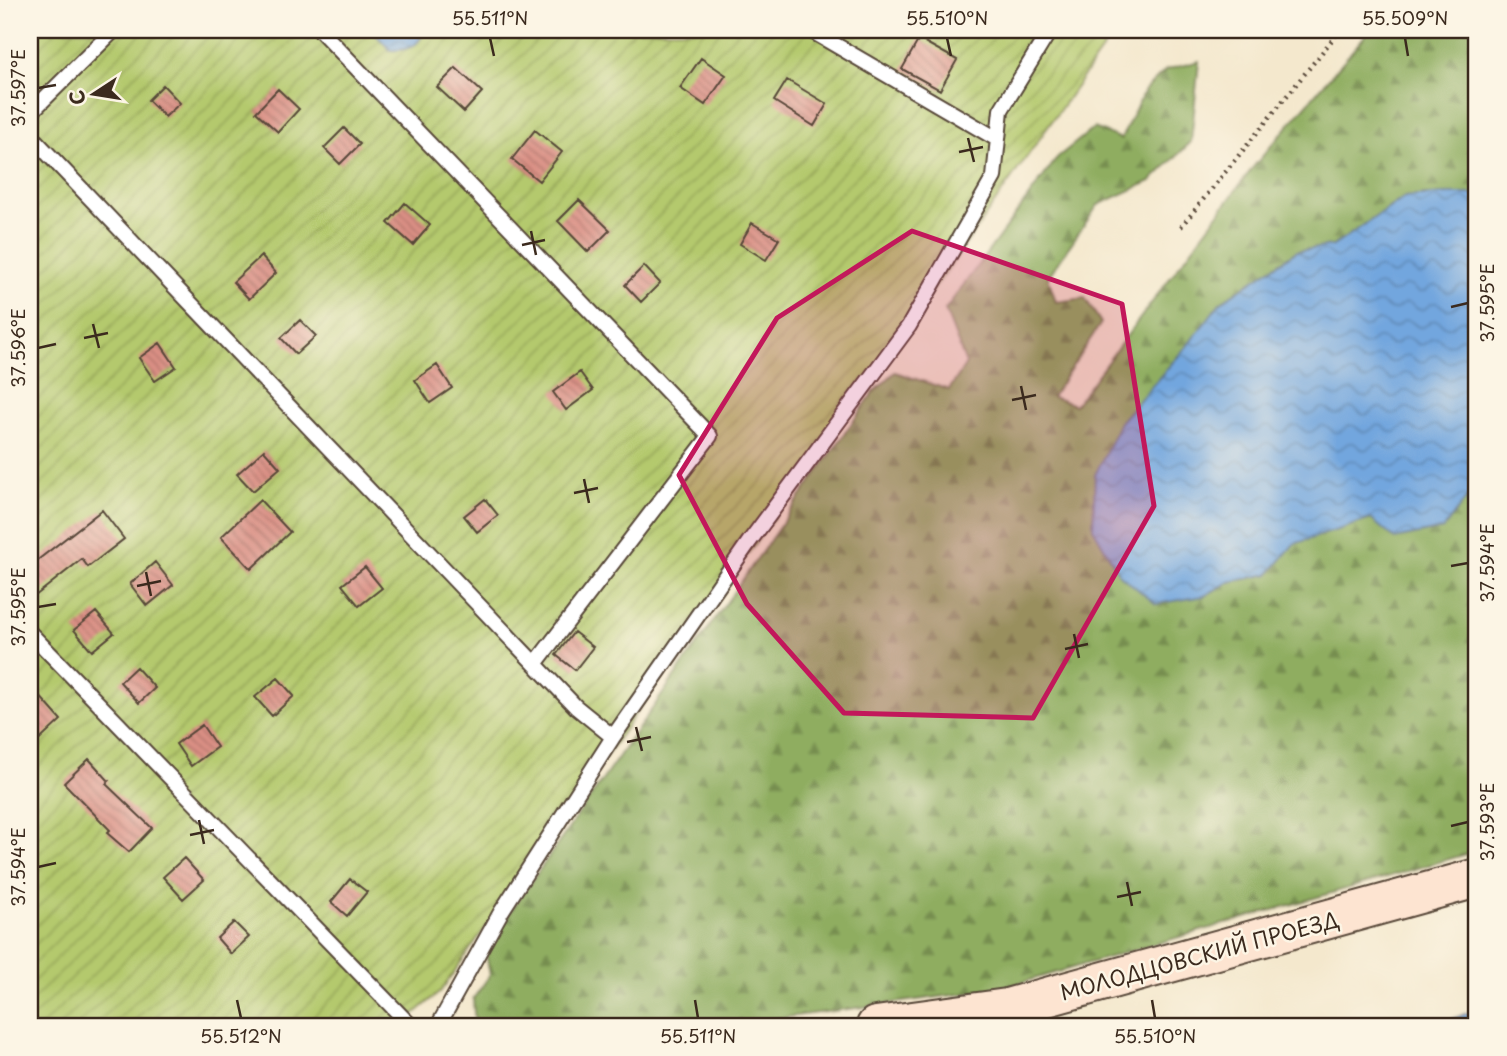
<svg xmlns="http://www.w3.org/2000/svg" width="1507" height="1056" viewBox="0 0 1507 1056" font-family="'Playpen Sans',sans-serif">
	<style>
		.forest { fill: url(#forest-firs); stroke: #656c3f; stroke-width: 2 }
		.garden { fill: url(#garden-furrows); stroke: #787a46; stroke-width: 2 }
		.water { fill: url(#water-waves); stroke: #56687e; stroke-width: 2 }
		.building { fill: url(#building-back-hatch) }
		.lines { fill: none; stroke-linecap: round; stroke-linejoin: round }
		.lane-casing { stroke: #574638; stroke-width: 18 }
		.secondary-casing { stroke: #574638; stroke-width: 42 }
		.path { stroke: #574638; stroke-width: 4.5; stroke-dasharray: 2 5; stroke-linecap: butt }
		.lane { stroke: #fff; stroke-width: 14 }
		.secondary { stroke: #fde4d1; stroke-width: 38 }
		.marked { fill: #c2185b; fill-opacity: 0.2; stroke: #c2185b; stroke-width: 5; stroke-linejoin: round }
		.ticks { fill: none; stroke: #3b2a1e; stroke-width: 2.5 }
		.labels { text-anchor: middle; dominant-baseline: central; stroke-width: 5; stroke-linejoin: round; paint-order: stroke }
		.street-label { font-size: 21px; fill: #3b2a1e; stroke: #fcf5e5 }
		.neatline { fill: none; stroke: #3b2a1e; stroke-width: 2.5 }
		.ticks-label { font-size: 18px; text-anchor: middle; fill: #3b2a1e }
	</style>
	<defs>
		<pattern id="forest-firs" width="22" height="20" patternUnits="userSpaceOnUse" patternTransform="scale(1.75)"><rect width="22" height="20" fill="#8fad60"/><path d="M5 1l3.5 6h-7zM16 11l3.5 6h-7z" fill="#768d4f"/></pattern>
		<pattern id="garden-furrows" width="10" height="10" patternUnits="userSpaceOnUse" patternTransform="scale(1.75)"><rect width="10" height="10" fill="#b4c96d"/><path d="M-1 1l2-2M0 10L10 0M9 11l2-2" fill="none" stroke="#94a359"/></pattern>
		<pattern id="water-waves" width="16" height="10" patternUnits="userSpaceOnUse" patternTransform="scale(1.75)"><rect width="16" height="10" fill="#72a6de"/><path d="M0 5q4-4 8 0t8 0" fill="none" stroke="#5f87b3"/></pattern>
		<pattern id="building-back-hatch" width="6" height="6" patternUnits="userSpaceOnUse" patternTransform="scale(1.75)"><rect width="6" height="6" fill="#da8f84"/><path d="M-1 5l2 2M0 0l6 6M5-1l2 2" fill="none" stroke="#b2756b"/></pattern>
	</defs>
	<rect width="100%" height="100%" fill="#fcf5e5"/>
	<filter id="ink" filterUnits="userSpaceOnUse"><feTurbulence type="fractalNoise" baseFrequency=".0143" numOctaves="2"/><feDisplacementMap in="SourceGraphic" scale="14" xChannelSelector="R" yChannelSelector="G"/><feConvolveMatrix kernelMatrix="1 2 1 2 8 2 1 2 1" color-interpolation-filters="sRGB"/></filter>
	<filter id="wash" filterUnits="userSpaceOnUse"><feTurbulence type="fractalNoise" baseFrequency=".00686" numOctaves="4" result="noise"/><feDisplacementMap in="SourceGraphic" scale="28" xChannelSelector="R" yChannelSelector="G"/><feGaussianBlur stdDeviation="1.57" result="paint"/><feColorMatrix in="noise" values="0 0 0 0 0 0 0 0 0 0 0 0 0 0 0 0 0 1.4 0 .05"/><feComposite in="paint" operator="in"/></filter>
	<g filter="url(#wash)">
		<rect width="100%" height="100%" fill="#f4e8cd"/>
		<path class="forest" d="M1370,30H1477V194H1447L1405,197L1333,246L1297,251L1220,303L1095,475L1093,528L1120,575L1204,596L1229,582L1269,574L1293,544L1371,519L1443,529L1471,492H1477V851L999,989L721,1026H475L473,999L490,975L485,948L873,393L895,372L949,390L966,364L945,310L1058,157L1094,128L1121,139L1145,90L1166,70L1199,61L1191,142L1151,181L1098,205L1048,277L1056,302L1085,298L1101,323L1052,397L1075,405L1254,166Z"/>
		<path class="garden" d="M30,30H1116L440,992L400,1026H30Z"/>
		<path class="water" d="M372,30H424C420,47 406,51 390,50Z
			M1447,194H1477V480L1471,492L1443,529L1395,539L1371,519L1294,544L1269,574L1229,582L1204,596L1156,604L1120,575L1093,528L1095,475L1120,422L1187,346L1220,303L1297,251L1333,246L1405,197Z
			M1477,1011V1026H1436L1465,1014Z"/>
		<g id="blocks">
			<path class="building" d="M919,39L957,60L940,90L902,69Z
				M701,58L726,75L705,105L680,88Z
				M456,68L482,92L464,112L437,87Z
				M787,80L827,104L814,126L774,101Z
				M163,85L180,103L165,117L148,100Z
				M278,89L299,109L278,132L256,112Z
				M344,128L360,144L340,164L324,148Z
				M535,130L562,152L539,181L512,159Z
				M579,200L610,230L588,252L558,221Z
				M405,203L430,225L413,245L388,223Z
				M752,223L779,239L766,260L740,244Z
				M261,256L276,273L249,299L233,282Z
				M644,266L660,283L641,302L625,285Z
				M300,320L316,336L296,354L281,338Z
				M160,343L176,367L155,381L139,358Z
				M437,365L452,388L430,403L415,380Z
				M580,372L593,390L566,410L553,392Z
				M264,450L280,468L253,491L237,474Z
				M485,499L498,515L477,532L464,516Z
				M260,500L290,532L251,569L221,537Z
				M102,510L124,539L88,567L82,559L30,600V566Z
				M155,562L173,585L147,606L130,584Z
				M365,567L382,588L359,606L342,585Z
				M96,612L114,633L92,651L74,630Z
				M574,632L593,647L575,670L556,655Z
				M136,667L155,688L139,703L120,682Z
				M278,678L294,696L272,716L255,697Z
				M30,685L61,720L30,749Z
				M202,725L217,747L191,766L176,744Z
				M89,759L109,781L106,784L152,828L129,852L107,833L110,830L64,783Z
				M184,858L204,880L183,899L163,877Z
				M350,879L367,892L347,916L331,902Z
				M234,922L249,937L231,954L217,938Z"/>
		</g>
	</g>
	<g filter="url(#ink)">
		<use href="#blocks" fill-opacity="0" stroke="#574638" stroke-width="2"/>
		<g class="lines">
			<g class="lane-casing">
				<path id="lane" d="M320,30L710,436L535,664
					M810,30L997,139
					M30,113L114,30
					M30,135L576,707L613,737L501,912L438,1026
					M30,633L411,1026
					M613,737L749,542L909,326L994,177L1001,110L1050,30"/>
			</g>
			<g class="secondary-casing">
				<path id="secondary" d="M876,1026L1007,1008L1477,878"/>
			</g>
			<path class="path" d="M1181,227L1340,30"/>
			<use href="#lane" class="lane"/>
			<use href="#secondary" class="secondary"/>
		</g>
	</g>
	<path class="marked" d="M912,231L1122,304L1154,506L1033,718L844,713L747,604L679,475L777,318Z"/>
	<path class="ticks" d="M490,38L494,56M947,38L951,56M1405,38L1408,56M38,88L56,85M968,138L974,162M959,152L983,147M531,231L536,255M522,245L545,240M1451,307L1468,303M93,324L99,348M84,338L108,333M38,348L56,344M1021,386L1026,410M1012,400L1036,395M584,479L589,503M574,493L598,488M1451,566L1468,563M146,572L151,596M137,586L161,581M38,607L56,604M1074,634L1079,658M1065,649L1088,644M636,727L642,751M627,742L651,737M199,820L204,844M1451,826L1468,822M190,835L214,830M38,867L56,863M1127,882L1132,906M1117,897L1141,892M237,1000L241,1018M695,1000L698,1018M1152,1000L1155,1018"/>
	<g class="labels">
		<g class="street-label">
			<text transform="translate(1199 955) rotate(-15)">МОЛОДЦОВСКИЙ ПРОЕЗД</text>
		</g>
	</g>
	<rect width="1507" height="1056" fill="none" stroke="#fcf5e5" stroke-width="77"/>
	<g transform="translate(94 94) rotate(258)" stroke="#fcf5e5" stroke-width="5" paint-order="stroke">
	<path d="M0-5L12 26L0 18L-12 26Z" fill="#3b2a1e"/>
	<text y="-10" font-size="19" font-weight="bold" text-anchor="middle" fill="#3b2a1e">С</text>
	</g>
	<rect x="38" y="38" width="1430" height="980" class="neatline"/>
	<g class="ticks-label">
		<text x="490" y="25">55.511°N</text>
		<text x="947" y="25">55.510°N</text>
		<text x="1405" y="25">55.509°N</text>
		<text transform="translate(19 88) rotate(-90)" y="6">37.597°E</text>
		<text transform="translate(1488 303) rotate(-90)" y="6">37.595°E</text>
		<text transform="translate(19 348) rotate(-90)" y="6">37.596°E</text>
		<text transform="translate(1488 563) rotate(-90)" y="6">37.594°E</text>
		<text transform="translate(19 607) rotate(-90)" y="6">37.595°E</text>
		<text transform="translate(1488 822) rotate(-90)" y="6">37.593°E</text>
		<text transform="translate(19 867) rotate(-90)" y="6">37.594°E</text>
		<text x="241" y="1043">55.512°N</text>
		<text x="698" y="1043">55.511°N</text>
		<text x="1155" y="1043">55.510°N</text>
	</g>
</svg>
